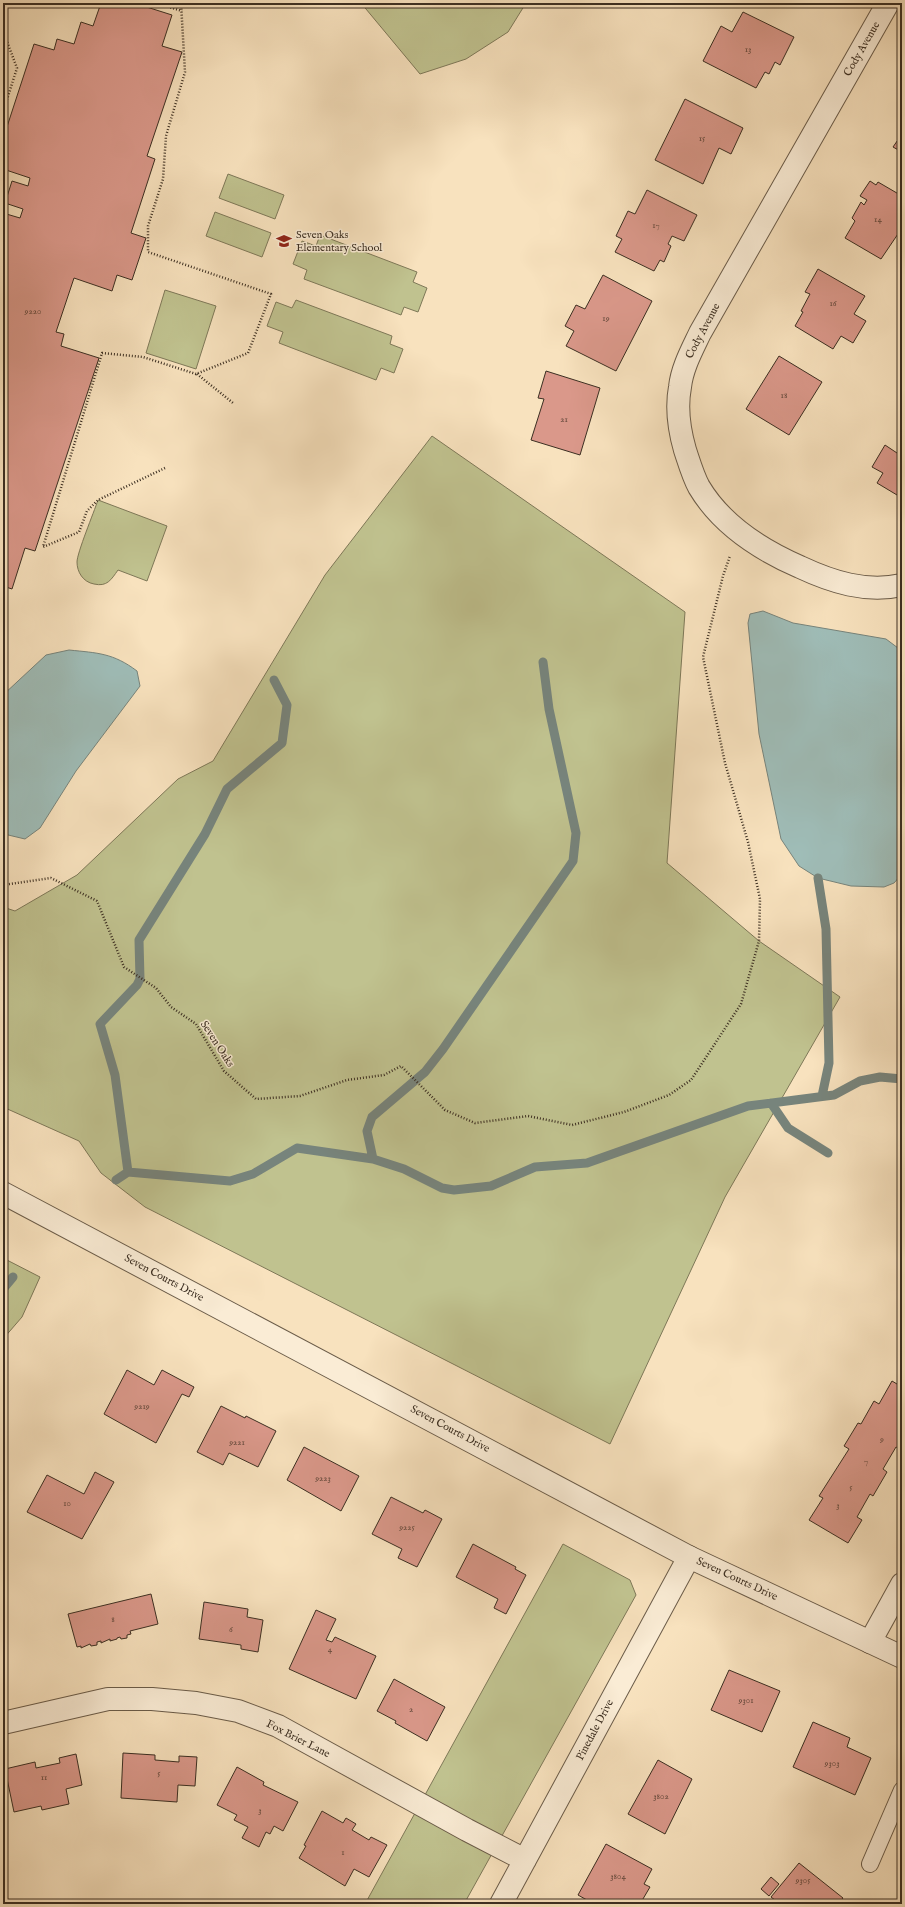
<svg xmlns="http://www.w3.org/2000/svg" width="905" height="1907" viewBox="0 0 905 1907" font-family="'IM FELL English',serif">
	<style>
		.green { fill: #c0c28f; stroke: #7e7858 }
		.water { fill: #9fbdb8; stroke: #77847c }
		.lines { fill: none; stroke-linecap: round; stroke-linejoin: round }
		.stream { stroke: #77847c; stroke-width: 9 }
		.building { fill: #da988a; stroke: #3c2f22 }
		.service-casing { stroke: #6b5c49; stroke-width: 18 }
		.minor-casing { stroke: #6b5c49; stroke-width: 24 }
		.tertiary-casing { stroke: #6b5c49; stroke-width: 24 }
		.path { stroke: #3c2f22; stroke-width: 2.5; stroke-dasharray: 1 2; stroke-linecap: butt }
		.service { stroke: #faecd5; stroke-width: 16 }
		.minor { stroke: #faecd5; stroke-width: 22 }
		.tertiary { stroke: #faecd5; stroke-width: 22 }
		.labels { text-anchor: middle; dominant-baseline: central; stroke-width: 3; stroke-linejoin: round; paint-order: stroke }
		.number-label { font-size: 9px; fill: #64493c }
		.street-label { font-size: 11px; fill: #3c2f22; stroke: #faecd5 }
		.poi-label { font-size: 11px; fill: #3c2f22; stroke: #faecd5; text-anchor: start }
	</style>
	<rect width="100%" height="100%" fill="#f8e2be"/>
	<filter id="stains"><feTurbulence type="fractalNoise" baseFrequency=".005" numOctaves="4"/><feColorMatrix values="0 0 0 0 .2 0 0 0 0 .09 0 0 0 0 .02 0 0 0 .5 -.17"/></filter>
	<radialGradient id="worn" r=".72"><stop offset=".6" stop-color="#630" stop-opacity="0"/><stop offset="1" stop-color="#630" stop-opacity=".3"/></radialGradient>
	<path class="green" d="M361,3H526L508,32L466,59L420,74Z
		M228,174L284,195L275,219L219,198Z
		M215,212L271,233L262,257L206,236Z
		M320,235L417,272L413,282L427,288L418,312L404,307L401,315L304,279L307,270L293,264L302,241L316,246Z
		M165,290L216,306L196,369L146,353Z
		M296,300L392,336L390,344L403,349L394,373L381,368L376,380L279,343L283,332L267,326L276,302L292,308Z
		M432,436L685,612L667,863L759,941L840,997L725,1197L610,1444L145,1207L101,1173L79,1141L3,1107V907L15,911L77,875L178,779L213,761L325,575Z
		M98,500L167,526L147,581L118,570C111,580 107,587 94,584C83,582 77,572 77,562C77,553 94,512 98,500Z
		M3,1258L40,1277L22,1317L3,1339Z
		M563,1544L630,1580L636,1595L464,1904H365Z"/>
	<path class="water" d="M763,611L793,623L886,639L902,651V874L894,883L884,887L851,886L818,878L799,866L781,839L759,734L748,623L750,614Z
		M69,650C98,653 113,653 137,671L140,686L76,771L40,828L25,839L4,834L3,695L46,655Z"/>
	<g class="lines">
		<path class="stream" d="M818,878L826,929L829,1063L822,1096
			M771,1103L788,1128L828,1153
			M373,1159L367,1131L372,1117L425,1072L443,1049L573,861L576,833L549,709L543,662
			M128,1172L115,1075L100,1024L137,985L140,979L139,940L205,834L227,789L282,743L287,705L274,680
			M116,1180L128,1172L230,1181L253,1174L297,1148L373,1159L404,1169L442,1188L454,1190L491,1186L535,1167L587,1163L748,1106L834,1095L860,1081L880,1077L902,1079
			M3,1289L13,1277"/>
	</g>
	<path class="building" d="M101,3H134L172,15L162,46L182,52L147,156L155,159L131,233L146,238L132,280L117,275L112,291L74,278L56,332L64,334L61,346L99,358L35,551L25,548L12,589L3,586V213L20,218L23,209L5,203L12,181L28,186L30,178L3,169V139L34,44L54,50L57,39L74,44L81,22L93,26Z
		M743,12L794,37L780,65L775,62L769,74L765,72L756,88L703,61L721,26L732,32Z
		M685,99L743,128L731,154L719,148L703,184L655,160Z
		M902,134V152L893,147Z
		M870,181L876,185L878,182L902,196V228L881,259L845,238L855,221L852,218L861,202L864,205L867,200L860,196Z
		M647,190L697,215L684,241L672,236L668,244L671,246L664,262L660,260L654,271L615,252L622,239L616,236L628,211L635,214Z
		M818,269L865,296L854,314L866,321L853,343L841,336L833,349L795,326L803,312L801,311L810,294L805,292Z
		M603,275L652,301L616,371L566,346L574,331L565,326L576,305L585,309Z
		M779,356L822,382L789,435L746,409Z
		M546,371L600,388L580,455L531,440L544,399L538,398Z
		M902,444V498L877,483L883,473L872,467L885,445L897,453Z
		M127,1370L154,1385L162,1370L194,1387L189,1397L182,1394L156,1443L104,1414Z
		M892,1381L902,1387V1441L898,1448L896,1447L883,1469L887,1472L873,1496L870,1494L857,1517L862,1520L848,1543L809,1520L823,1498L819,1496L849,1449L844,1446L858,1423L861,1424L874,1401L879,1404Z
		M221,1406L245,1418L246,1416L276,1431L258,1467L229,1453L223,1465L197,1452Z
		M304,1447L359,1476L341,1511L287,1480Z
		M95,1472L114,1482L82,1539L27,1512L47,1475L84,1494Z
		M391,1497L423,1513L425,1510L442,1519L417,1567L398,1558L402,1549L372,1534Z
		M473,1544L516,1567L515,1569L526,1575L506,1614L494,1608L498,1599L456,1577Z
		M151,1594L158,1624L130,1631L131,1634L127,1635V1638L121,1639L120,1637L117,1638V1639L110,1641V1639L101,1643V1641L97,1642V1645L91,1646L90,1644L81,1648V1646L77,1647L68,1614Z
		M204,1602L248,1609L247,1617L263,1620L258,1652L241,1649V1645L199,1639Z
		M316,1610L336,1619L326,1640L332,1642L335,1637L376,1656L356,1699L289,1669Z
		M729,1670L780,1691L762,1732L711,1710Z
		M394,1679L445,1707L427,1741L395,1723L396,1721L377,1711Z
		M813,1722L850,1738L847,1747L871,1758L855,1795L793,1767Z
		M123,1753L155,1755V1760L179,1762V1756L197,1757L195,1786L178,1785L177,1802L121,1798Z
		M76,1754L82,1785L66,1789L69,1804L42,1810L41,1806L14,1812L5,1769L35,1762L36,1768L60,1763L59,1758Z
		M658,1760L692,1779L665,1834L628,1814Z
		M237,1767L264,1782L263,1785L298,1802L283,1831L274,1826L270,1834L266,1832L259,1847L242,1838L248,1827L234,1820L237,1815L217,1805Z
		M322,1811L343,1823L346,1818L356,1824L352,1830L369,1840L371,1837L387,1845L369,1877L354,1869L345,1886L299,1858L306,1846L304,1845Z
		M606,1844L652,1869L644,1884L650,1887L640,1904H635L627,1900L625,1904H594L578,1895Z
		M799,1863L843,1898L838,1904H780L771,1897Z
		M771,1877L779,1884L769,1896L761,1889Z"/>
	<g class="lines">
		<g class="service-casing">
			<path id="service" d="M870,1864L902,1790"/>
		</g>
		<g class="minor-casing">
			<path id="minor" d="M888,3L700,333C692,350 682,368 680,387C676,408 679,429 685,450C689,462 693,476 699,487C721,524 761,550 800,567C832,582 866,593 902,585
				M870,1642L902,1584
				M3,1723L108,1699H152L196,1703L238,1711L278,1726L467,1830L525,1860
				M501,1904L689,1557"/>
		</g>
		<g class="tertiary-casing">
			<path id="tertiary" d="M3,1193L689,1557L902,1657"/>
		</g>
		<path class="path" d="M156,3L182,11
			M3,14L7,3
			M3,31L17,68L3,112
			M3,190L8,192
			M197,374L233,403
			M165,468L98,500L87,511L79,532L43,547L102,353L143,357L196,374L248,353L271,294L148,252V226L163,179L166,136L185,72L181,3
			M3,885L51,878L97,901L124,967L156,988L171,1007L196,1024L224,1071L256,1099L300,1096L347,1080L384,1075L401,1066L445,1110L475,1123L528,1116L572,1125L624,1112L669,1095L691,1080L741,1004L759,941L760,899L748,842L725,763L703,657L723,576L730,556"/>
		<use href="#service" class="service"/>
		<use href="#minor" class="minor"/>
		<use href="#tertiary" class="tertiary"/>
	</g>
	<defs>
		<g id="school-bare" transform="scale(1.2)"><path d="M0-5L7-2L0 1L-7-2ZM-4 1L0 2.5L4 1V4Q0 6-4 4Z" fill="#8f2418" stroke="#faecd5" stroke-width="2.5" paint-order="stroke"/></g>
	</defs>
	<g fill-rule="evenodd">
		<use href="#school-bare" x="284" y="241"/>
	</g>
	<g class="labels">
		<g class="number-label">
			<text x="748" y="49">13</text>
			<text x="702" y="138">15</text>
			<text x="878" y="219">14</text>
			<text x="656" y="225">17</text>
			<text x="833" y="303">16</text>
			<text x="33" y="311">9220</text>
			<text x="606" y="318">19</text>
			<text x="784" y="395">18</text>
			<text x="564" y="419">21</text>
			<text x="142" y="1406">9219</text>
			<text x="882" y="1439">9</text>
			<text x="237" y="1442">9221</text>
			<text x="866" y="1461">7</text>
			<text x="323" y="1478">9223</text>
			<text x="851" y="1487">5</text>
			<text x="67" y="1503">10</text>
			<text x="838" y="1505">3</text>
			<text x="407" y="1527">9225</text>
			<text x="113" y="1619">8</text>
			<text x="231" y="1629">6</text>
			<text x="330" y="1649">4</text>
			<text x="746" y="1700">9301</text>
			<text x="411" y="1709">2</text>
			<text x="832" y="1763">9303</text>
			<text x="159" y="1773">5</text>
			<text x="44" y="1777">11</text>
			<text x="661" y="1796">3802</text>
			<text x="260" y="1810">3</text>
			<text x="343" y="1852">1</text>
			<text x="618" y="1876">3804</text>
			<text x="803" y="1880">9305</text>
		</g>
		<g class="street-label">
			<text transform="translate(862 49) rotate(-60)">Cody Avenue</text>
			<text transform="translate(703 331) rotate(-62)">Cody Avenue</text>
			<text transform="translate(217 1044) rotate(57)">Seven Oaks</text>
			<text transform="translate(164 1278) rotate(28)">Seven Courts Drive</text>
			<text transform="translate(450 1429) rotate(28)">Seven Courts Drive</text>
			<text transform="translate(737 1579) rotate(25)">Seven Courts Drive</text>
			<text transform="translate(595 1730) rotate(-62)">Pinedale Drive</text>
			<text transform="translate(298 1739) rotate(27)">Fox Brier Lane</text>
		</g>
		<g class="poi-label">
			<text x="296" y="235">Seven Oaks<tspan x="296" dy="13">Elementary School</tspan></text>
		</g>
	</g>
	<rect width="905" height="1907" fill="none" stroke="#f8e2be" stroke-width="16"/>
	<rect x="4" y="4" width="897" height="1899" fill="none" stroke="#3c2f22" stroke-width="2"/>
	<rect x="8" y="8" width="889" height="1891" fill="none" stroke="#3c2f22"/>
	<rect width="100%" height="100%" filter="url(#stains)"/>
	<rect width="100%" height="100%" fill="url(#worn)"/>
</svg>
